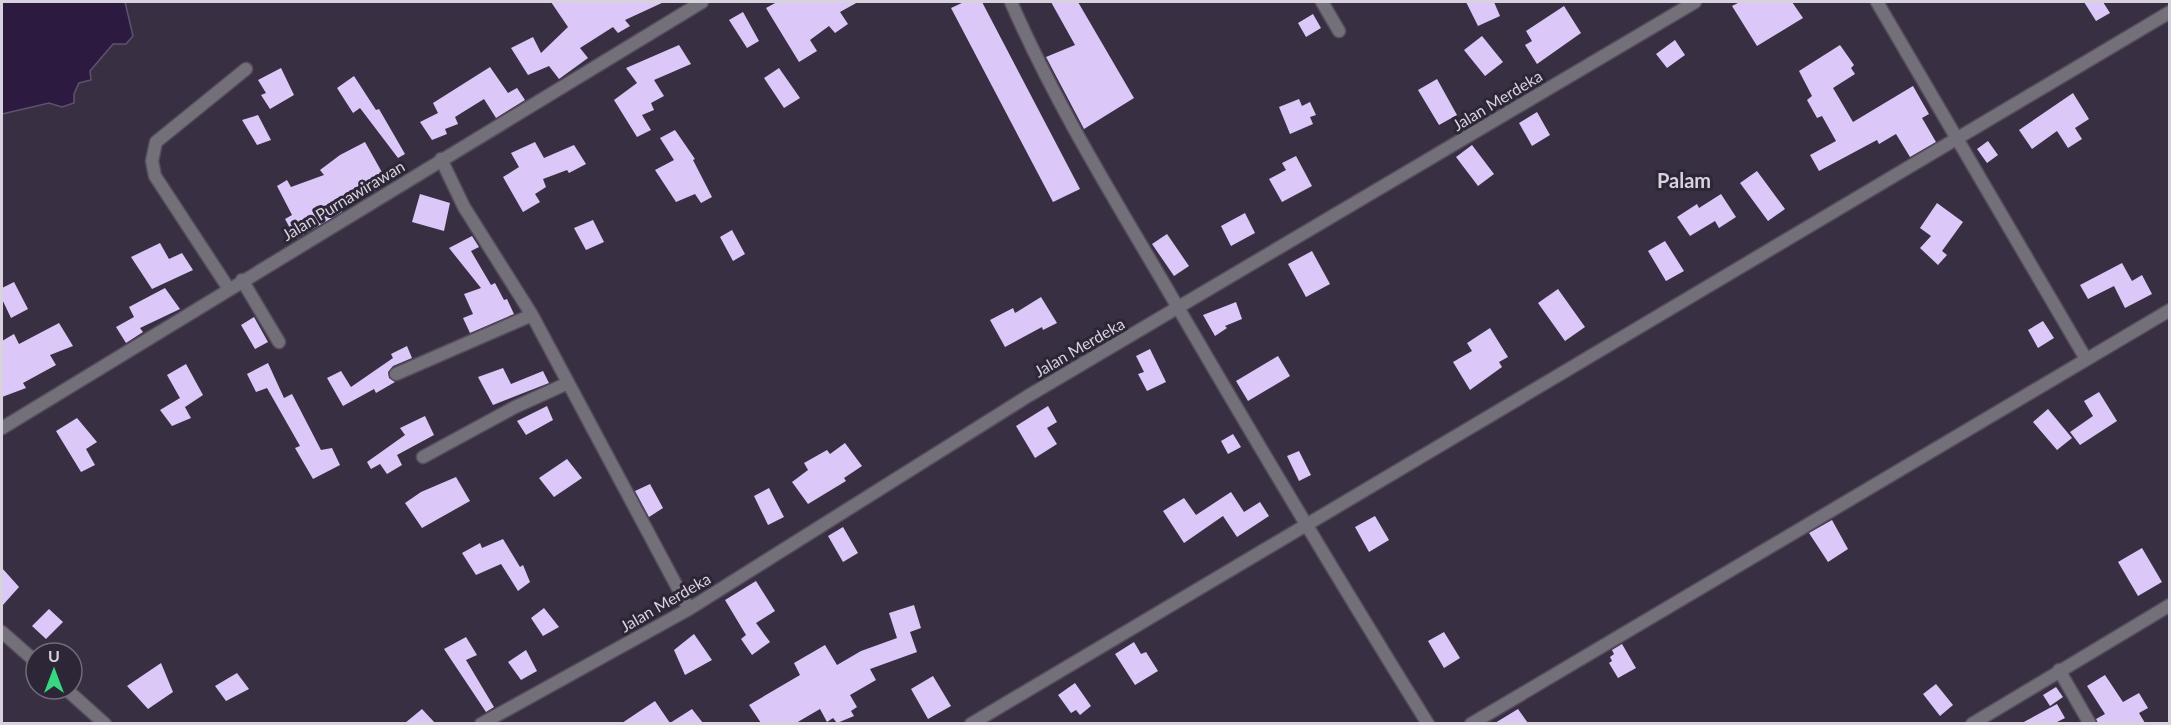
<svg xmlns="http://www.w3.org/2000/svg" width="2171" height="725" viewBox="0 0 2171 725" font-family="Lato,sans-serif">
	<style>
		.water { fill: #2c1a40; stroke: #5f516f; stroke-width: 1.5 }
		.building { fill: #dcc7f9 }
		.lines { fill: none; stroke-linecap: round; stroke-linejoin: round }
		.minor-casing { stroke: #554d5e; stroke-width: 15 }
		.minor { stroke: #747079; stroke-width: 12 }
		.labels { text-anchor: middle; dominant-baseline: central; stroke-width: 6; stroke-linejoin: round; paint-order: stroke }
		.street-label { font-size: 16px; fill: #d7d2de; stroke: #2d2637 }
		.quarter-label { font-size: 20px; font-weight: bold; fill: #d7d2de; stroke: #2d2637 }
	</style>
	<rect width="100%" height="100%" fill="#383042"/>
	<path class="water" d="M2,2H125L133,36L126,44H113L90,71L91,80L79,83L74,94V103L62,107L49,103L2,114Z"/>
	<path class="building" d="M551,2H664L625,20L630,26L618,33L613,27L580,48L588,58L559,79L549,66L528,75L511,48L533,37L541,53L568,27Z
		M777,2H858L840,12L848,24L835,33L829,26L810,40L817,51L799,62L766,8Z
		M964,2H982L1080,189L1053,202L951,8Z
		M1051,2H1078L1134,98L1084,129L1046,57L1075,45Z
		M1466,2H1494L1500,16L1478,26Z
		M1740,2H1792L1803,18L1757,46L1732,6Z
		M2084,2H2103L2110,13L2096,21Z
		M1564,6L1581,33L1537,64L1525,45L1532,41L1526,31Z
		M743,12L759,41L747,48L729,20Z
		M1313,14L1321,28L1306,37L1298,23Z
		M1482,36L1503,62L1485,76L1464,50Z
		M1675,40L1685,55L1667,68L1656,54Z
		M679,45L691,64L654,80L664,96L651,103L654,110L642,115L651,130L637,137L614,100L637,83L626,68Z
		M1840,45L1854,65L1851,68L1855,74L1833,88L1853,122L1913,86L1929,114L1922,118L1936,142L1910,157L1896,134L1879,144L1877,140L1819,171L1810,155L1836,141L1822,116L1817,118L1807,100L1812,96L1799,71Z
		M490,67L508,93L517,88L525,100L496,118L484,99L455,117L458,124L445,129L447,134L432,140L420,122L438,113L433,103Z
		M281,68L294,95L270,109L261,95L266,93L258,80Z
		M779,68L800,98L784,108L764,78Z
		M354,76L376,110L379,109L405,154L398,158L360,108L353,113L337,88Z
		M1437,79L1457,115L1439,125L1418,90Z
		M2073,93L2089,119L2075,128L2082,139L2068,148L2057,131L2032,149L2019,130Z
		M1299,99L1302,106L1310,102L1316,115L1310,117L1313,124L1290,134L1279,107Z
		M1537,112L1550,135L1532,146L1519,123Z
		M258,115L271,140L257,145L242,120Z
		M675,130L695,159L693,160L712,197L701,203L695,194L676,202L655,170L674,160L660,138Z
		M1988,141L1998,155L1987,163L1977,149Z
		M365,142L388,183L373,192L368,182L336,201L342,212L296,239L285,219L292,215L277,186L287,180L291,187L324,175L320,170L340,155Z
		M535,142L544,158L574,145L586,164L569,173L567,170L543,179L546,187L535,194L540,202L523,212L503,177L519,167L511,153Z
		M1472,145L1494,174L1478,186L1456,157Z
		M1296,156L1312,186L1282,202L1269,179L1286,170L1282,163Z
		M1757,171L1785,209L1768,221L1740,183Z
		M420,194L450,203L444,231L412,222Z
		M1721,194L1736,217L1719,228L1715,221L1690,236L1677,217L1697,204L1699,208Z
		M1937,203L1963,222L1942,251L1947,255L1938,265L1920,248L1931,236L1920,228Z
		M1245,213L1255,233L1231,246L1221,226Z
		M593,220L604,242L586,250L574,228Z
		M732,230L745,254L733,261L720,237Z
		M1167,234L1189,266L1174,276L1152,244Z
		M472,236L479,247L471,251L491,285L495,283L504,300L507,299L514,314L470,333L463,318L473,314L464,294L481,288L449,248Z
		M1665,241L1684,271L1666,281L1648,251Z
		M160,243L169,259L182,253L193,270L152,289L131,257Z
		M1312,251L1330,284L1306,297L1288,264Z
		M2122,263L2132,281L2142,275L2152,294L2125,308L2114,286L2088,299L2080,285Z
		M14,282L28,309L11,318L2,299V288Z
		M165,288L180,309L140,328L143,332L126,343L116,327L134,317L129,307Z
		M1558,289L1585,327L1565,341L1538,303Z
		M1041,297L1057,323L1043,330L1042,327L1005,347L990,320L1013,308L1015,313Z
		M1236,302L1242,319L1225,326L1227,328L1215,336L1203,315Z
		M254,317L268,342L255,349L241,325Z
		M2043,321L2054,338L2038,348L2028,330Z
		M59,323L73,346L50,355L56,365L23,383L26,388L2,397V341L14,334L19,344Z
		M1490,328L1508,357L1499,362L1502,367L1470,390L1453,362L1472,351L1467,343Z
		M407,346L412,358L393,366L388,372L389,378L395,382L376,393L374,389L343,406L327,378L341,371L351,387L393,358L391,354Z
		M1150,349L1166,382L1147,391L1138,374L1144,372L1136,356Z
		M1278,356L1290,376L1248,401L1236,381Z
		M268,363L284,398L292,394L321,450L332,448L340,465L313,479L295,448L300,446L267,388L256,392L247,374Z
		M186,364L203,395L185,407L167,375Z
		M503,368L511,384L543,371L549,383L493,405L478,377Z
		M2099,392L2117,421L2080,445L2070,432L2093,416L2084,401Z
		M180,398L191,418L172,426L160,410Z
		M547,406L553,420L526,435L517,421Z
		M1048,406L1057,422L1047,428L1057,444L1035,458L1016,426Z
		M2048,409L2072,438L2057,450L2033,422Z
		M425,416L434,435L397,455L402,465L387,474L380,464L371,469L367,462L405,435L400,428Z
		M77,418L97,442L86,449L95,465L81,472L56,431Z
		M1233,434L1241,447L1228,454L1221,441Z
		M845,443L862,466L844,478L846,481L808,504L792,482L808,470L804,463L827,450L830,454Z
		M1299,451L1311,475L1299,481L1287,456Z
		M567,459L582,478L554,497L539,478Z
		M456,477L470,501L422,528L405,503L421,492Z
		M650,484L663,508L649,517L635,491Z
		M769,488L784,517L768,525L754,496Z
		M1231,492L1244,512L1260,502L1269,516L1237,537L1223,516L1184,543L1163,511L1184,498L1196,515Z
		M1375,516L1389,540L1369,552L1355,527Z
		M1832,520L1848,549L1828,562L1809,533Z
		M843,527L858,553L843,562L828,536Z
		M503,539L520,567L523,565L530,582L518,591L501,564L476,575L462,553L480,543L482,548Z
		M2142,548L2162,582L2138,596L2118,562Z
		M2,568L19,587L2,606Z
		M756,581L775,611L756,623L770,642L752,655L741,639L746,635L725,600Z
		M914,605L921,628L910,632L917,652L870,669L876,680L850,695L857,707L851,711L854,716L837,723L833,718L827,722L820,709L796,723H761L749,705L800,675L794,663L825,645L837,665L861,651L897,638L889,613Z
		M544,608L559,627L543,636L531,618Z
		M49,609L63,622L46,639L32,626Z
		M1444,632L1460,658L1444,668L1428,641Z
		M694,634L712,660L685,675L674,650Z
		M466,637L477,655L466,660L494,707L486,712L444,649Z
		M1134,642L1141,654L1146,652L1158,671L1135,685L1115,654Z
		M1622,644L1636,668L1618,678L1609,663L1612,661L1610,657L1614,654L1612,650Z
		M526,650L537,671L521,680L508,662Z
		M161,663L173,692L148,709L127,686Z
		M237,673L249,689L226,701L215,686Z
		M2105,675L2123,702L2139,693L2148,708L2139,713L2145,723H2098L2096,719L2105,714L2087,686Z
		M933,676L951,706L928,719L911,689Z
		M1075,683L1091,706L1080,715L1076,710L1071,713L1058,695Z
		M1936,684L1953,705L1940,716L1923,694Z
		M2056,687L2063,697L2050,706L2043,695Z
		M655,701L670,723H622Z
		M2057,704L2065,718L2055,723H2022Z
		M422,709L435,723H405Z
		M692,709L703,723H670Z
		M1518,709L1528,723H1495Z"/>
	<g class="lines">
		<g class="minor-casing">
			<path id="minor" d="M1011,2C1058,110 1121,209 1180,311C1261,450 1343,587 1428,724
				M1322,2L1339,31
				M1877,2L2086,359
				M441,159L464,207L532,315L689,609
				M242,280L279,342
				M229,289L155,176L152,161L156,142L246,69
				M396,374L532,315
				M2,428L702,2
				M423,457L515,407L568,383
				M2,632L36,662
				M2059,670L2090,724
				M66,689L105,724
				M481,724L689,609L1028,396L1695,2
				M971,724L2170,12
				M1471,724L2170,310
				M1972,724L2170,605"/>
		</g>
		<use href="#minor" class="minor"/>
	</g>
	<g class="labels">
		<g class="street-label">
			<text transform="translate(1497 100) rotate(-31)">Jalan Merdeka</text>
			<text transform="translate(343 200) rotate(-31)">Jalan Purnawirawan</text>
			<text transform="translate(1079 347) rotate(-30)">Jalan Merdeka</text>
			<text transform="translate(665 602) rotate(-30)">Jalan Merdeka</text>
		</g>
		<g class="quarter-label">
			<text x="1684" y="180">Palam</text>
		</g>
	</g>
	<rect width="2171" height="725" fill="none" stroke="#d7d2de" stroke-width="6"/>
	<g transform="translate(54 671)"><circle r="28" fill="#2d2637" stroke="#716b7a" stroke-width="1.5"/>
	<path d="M0-4.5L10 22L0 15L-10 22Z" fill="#37d880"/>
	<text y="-9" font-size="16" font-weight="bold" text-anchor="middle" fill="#d7d2de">U</text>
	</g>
</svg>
